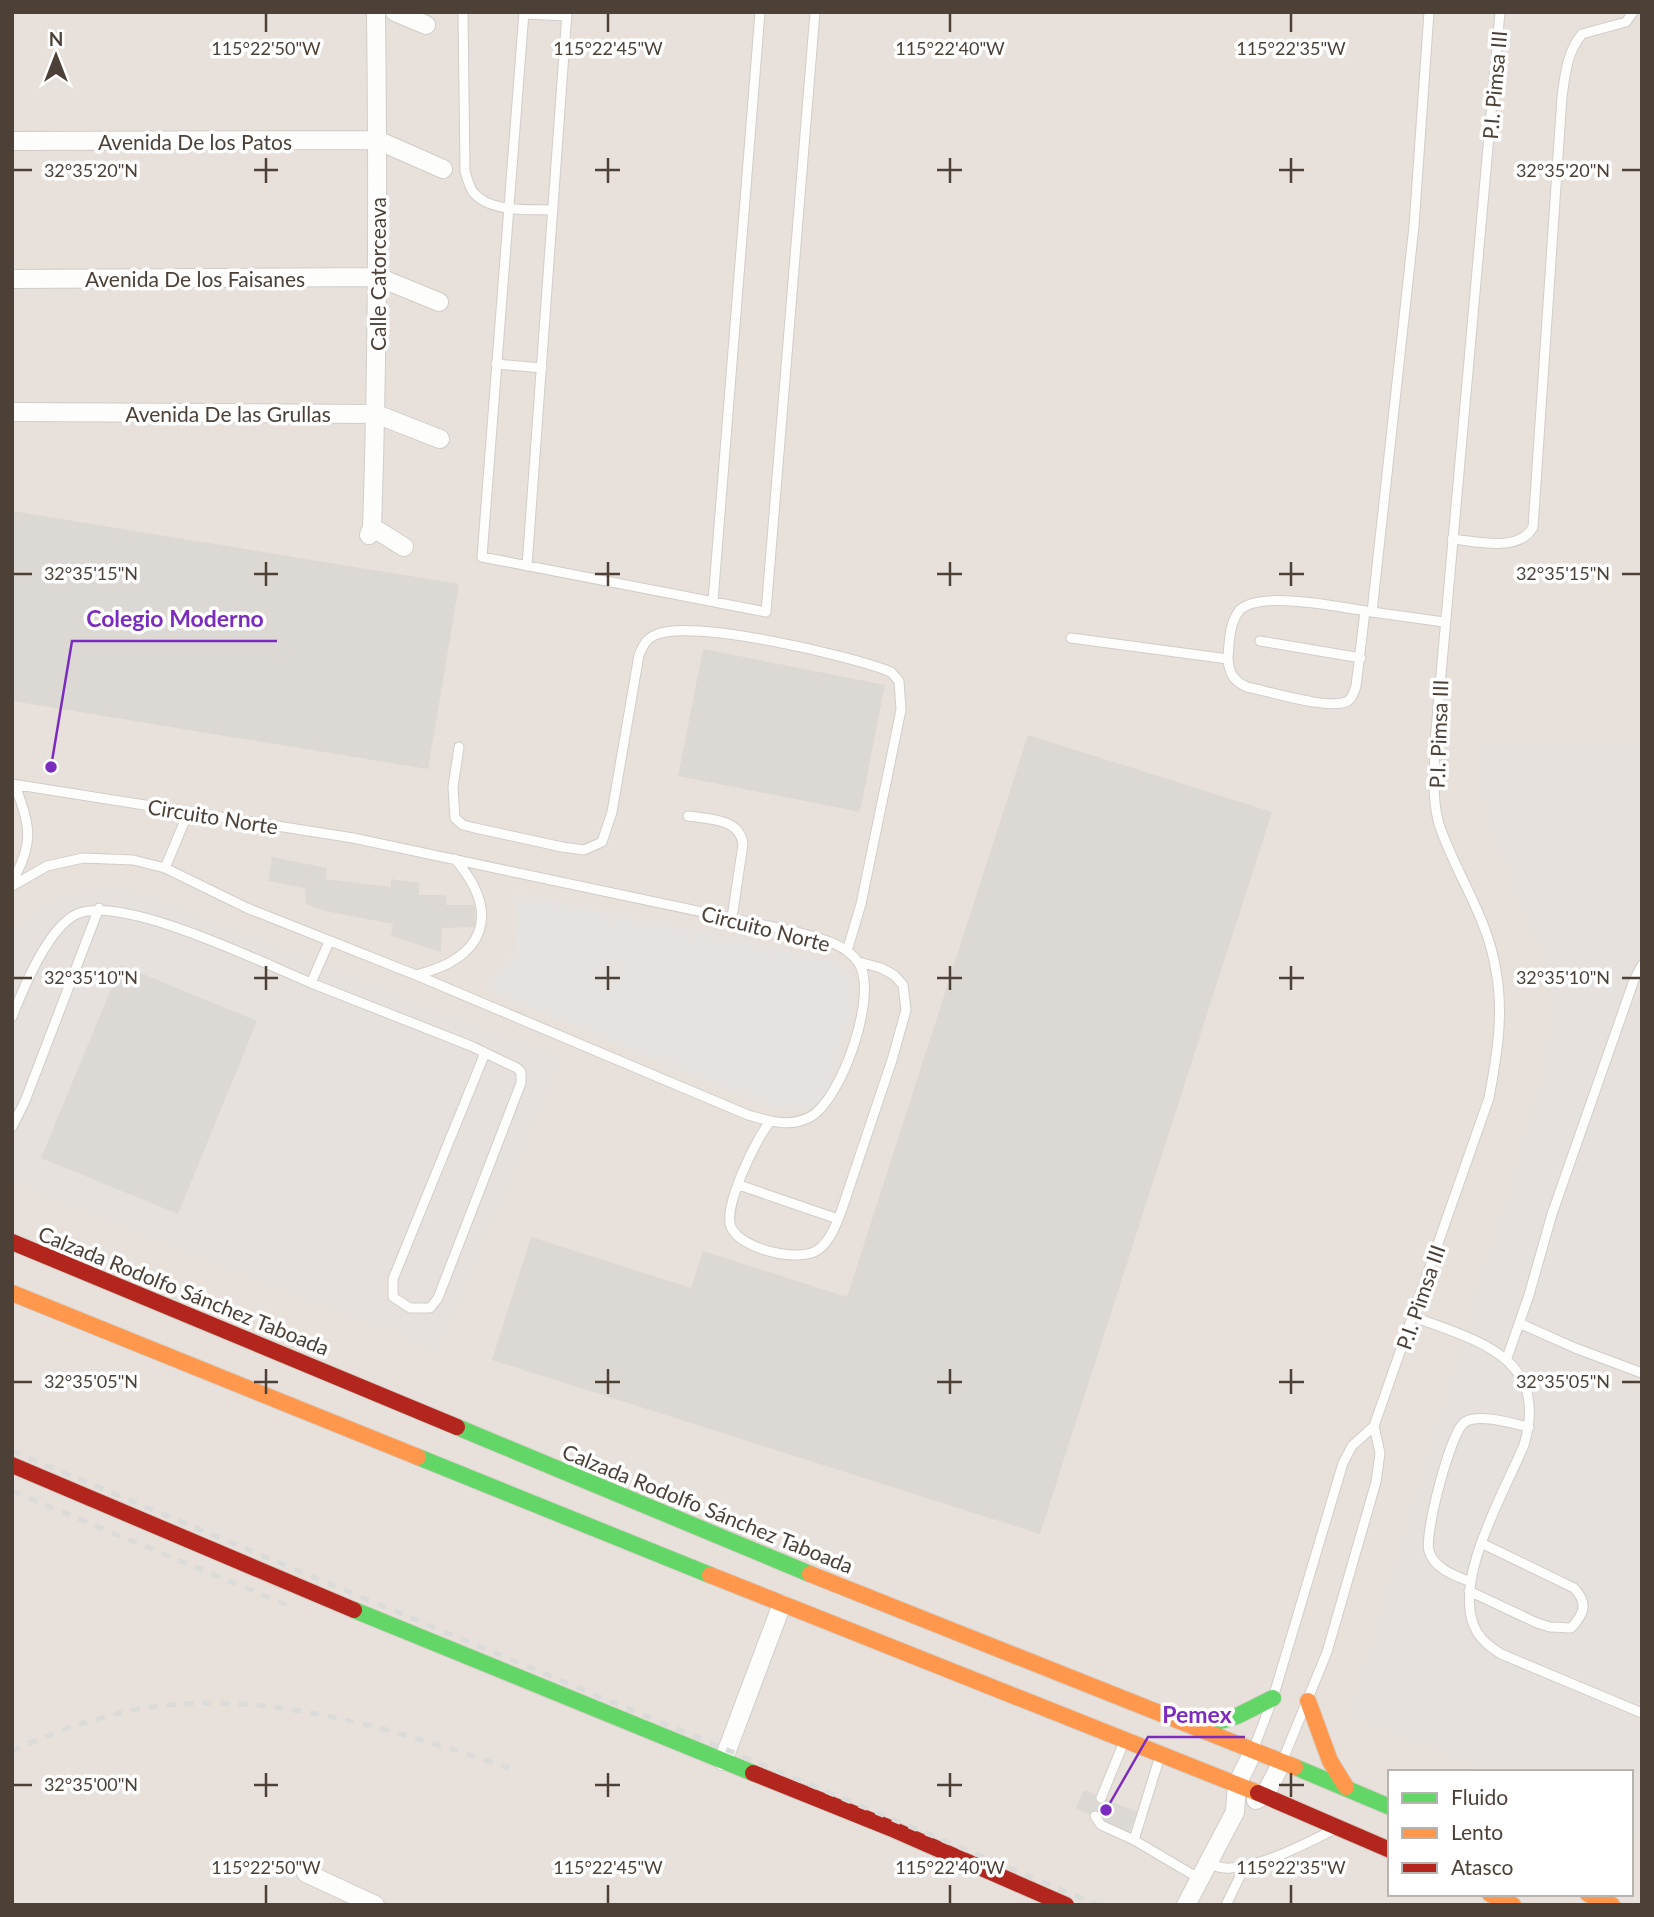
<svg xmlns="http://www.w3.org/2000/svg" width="1654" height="1917" viewBox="0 0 1654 1917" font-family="Lato,sans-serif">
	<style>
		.residential { fill: #e8e1db; fill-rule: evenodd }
		.industrial { fill: #e6e1dd }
		.parking { fill: #e5e2df }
		.building { fill: #dcd8d3 }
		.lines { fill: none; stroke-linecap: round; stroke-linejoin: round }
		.lane-casing { stroke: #d0cdc9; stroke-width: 11 }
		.street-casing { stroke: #d0cdc9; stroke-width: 20 }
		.fast-casing { stroke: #d5cec5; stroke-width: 18 }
		.slow-casing { stroke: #d5cec5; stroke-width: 18 }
		.jam-casing { stroke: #d5cec5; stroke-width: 18 }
		.lane { stroke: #fdfdfc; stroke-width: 9 }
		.street { stroke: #fdfdfc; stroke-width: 18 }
		.fast { stroke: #63d668; stroke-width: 16 }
		.slow { stroke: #ff974d; stroke-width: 16 }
		.jam { stroke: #b3261e; stroke-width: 16 }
		.rail { stroke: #dbdbda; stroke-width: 5; stroke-dasharray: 9 9; stroke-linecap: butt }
		.ticks { fill: none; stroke: #4c4037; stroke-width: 2.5 }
		.labels { text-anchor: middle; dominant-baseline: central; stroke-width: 7; stroke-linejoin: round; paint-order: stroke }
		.street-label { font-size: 21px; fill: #4c4037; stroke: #fff }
		.ticks-label { font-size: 18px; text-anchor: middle; fill: #4c4037; stroke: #fff; stroke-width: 7; stroke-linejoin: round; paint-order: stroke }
		.leader { fill: none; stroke: #7b2cbf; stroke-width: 2.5 }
		.callout-dot { fill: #7b2cbf; stroke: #fff; stroke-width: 2.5 }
		.callout-label { font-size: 23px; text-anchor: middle; font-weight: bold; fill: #7b2cbf; stroke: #fff; stroke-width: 7; stroke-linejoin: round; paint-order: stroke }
	</style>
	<rect width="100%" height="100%" fill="#f3f1ee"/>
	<path class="residential" d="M12,12H1642V1905H12ZM1390,1772H1631V1894H1390Z"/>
	<path class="industrial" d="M1642,741V1836L1631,1832V1772H1487L1348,1714L1539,1083L1550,1020L1542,957L1485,819L1477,772L1479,742Z
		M121,885L563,1058L437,1351L12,1183V938L19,920L64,894Z"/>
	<path class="parking" d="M513,893L836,960L857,981L856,997L827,1092L818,1105L799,1111L772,1108L484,989L507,965L516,949L517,915Z"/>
	<path class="building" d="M12,511L459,584L428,769L12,701Z
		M703,649L885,685L860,812L678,776Z
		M1028,735L1272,812L1040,1534L492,1360L531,1237L691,1288L703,1251L847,1297Z
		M272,857L327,868L326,879L391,887V879L419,883V895H446V905H475V927L442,928L441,952L391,936L393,924L325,911L306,904L305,888L268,881Z
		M121,965L257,1021L178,1214L41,1158Z
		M1084,1790L1137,1812L1129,1832L1076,1808Z"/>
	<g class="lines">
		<g class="lane-casing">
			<path id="lane" d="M463,12L465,171C467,178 469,186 473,192C490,213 529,209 553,210
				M524,12L482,557L766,612L815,12
				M1429,12L1414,226L1372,612L1444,622
				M524,14L567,16
				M496,364L542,368
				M1452,539C1476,541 1519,553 1533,527L1562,97C1565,74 1567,52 1582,34L1626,22L1633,12
				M527,566L567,12
				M713,601L760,12
				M1071,638L1228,659C1229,644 1229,624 1239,611C1257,589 1345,608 1372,612
				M1260,641L1361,658
				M1228,659C1229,674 1234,681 1247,687C1268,691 1330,711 1348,701C1353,697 1354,692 1356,686L1365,611
				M459,747L453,787L455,818L463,825L475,828L562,847L584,850L602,842L612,812L639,655C643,646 646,639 655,635C690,618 853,656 891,672L899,681L901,710L861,904L847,951
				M12,784L353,838L797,932C818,938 845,943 858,962C880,992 841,1101 810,1117C789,1128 769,1121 748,1115L416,975L247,908L165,868L133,860L83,858L47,866L12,886
				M688,816C708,819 740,818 743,844L732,918
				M165,868L188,813
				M12,882C35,841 30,827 15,785
				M416,975C485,958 502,914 455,859
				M311,983L471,1046L517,1068L521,1072V1083L438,1298L430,1308H410L393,1297V1279L485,1053
				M12,1017C23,989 48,927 77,914C123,894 263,963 311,983L329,942
				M770,1122C756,1138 723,1207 731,1227C740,1249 801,1264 819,1249C830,1241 836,1225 841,1212L892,1060L906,1010L903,985L894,975L881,968L859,962
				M12,1127L25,1101L99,908
				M739,1185L838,1219
				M1414,1317C1479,1341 1550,1358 1524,1445C1505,1491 1449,1585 1477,1632C1483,1642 1492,1648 1501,1654L1642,1713
				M1519,1323L1575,1348L1642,1373
				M1507,1358L1529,1295L1552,1214L1634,980L1642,965
				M1471,1582C1456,1576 1434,1569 1429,1551C1424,1534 1451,1430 1465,1422C1479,1413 1514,1424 1529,1427
				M1469,1591L1537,1623L1550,1627L1571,1628C1585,1613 1588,1603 1574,1588L1481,1543
				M1255,1745L1273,1698L1343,1463L1352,1446L1374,1426L1489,1098C1497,1055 1504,1014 1496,971C1488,918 1457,876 1440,827C1431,801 1435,770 1435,742L1500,12
				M1284,1757L1327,1652L1376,1482L1380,1453L1374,1426
				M1101,1798L1124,1742
				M1095,1816L1101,1825L1134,1840L1200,1879
				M1134,1840L1160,1756
				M1208,1863C1215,1866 1221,1869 1230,1868C1260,1867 1303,1845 1331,1831
				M1226,1905L1245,1866"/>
		</g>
		<g class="street-casing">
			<path id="street" d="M395,12L426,25
				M12,141L377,140L443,169
				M12,279L378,277L439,302
				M12,412L376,414L440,439
				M372,527L404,547
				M369,535L372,527C378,356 378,184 376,12
				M723,1761L782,1604
				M1256,1800L1265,1795L1282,1762
				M306,1873L375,1905
				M1186,1905L1235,1812L1237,1784L1254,1750"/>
		</g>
		<g class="fast-casing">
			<path id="fast" d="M457,1427L810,1574
				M418,1457L710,1575
				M354,1610L753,1773
				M1197,1728L1237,1716L1273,1698
				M1295,1767L1390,1807"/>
		</g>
		<g class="slow-casing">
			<path id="slow" d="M12,1293L418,1457
				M810,1574L1295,1767
				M710,1575L1258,1793
				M1308,1701L1330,1761L1346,1787
				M1490,1894L1513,1905
				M1588,1894L1612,1905"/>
		</g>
		<g class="jam-casing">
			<path id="jam" d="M12,1242L457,1427
				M12,1465L354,1610
				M753,1773L890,1828L1066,1905
				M1258,1793L1390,1850"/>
		</g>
		<use href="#lane" class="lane"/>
		<use href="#street" class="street"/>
		<use href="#fast" class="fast"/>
		<use href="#slow" class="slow"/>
		<use href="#jam" class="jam"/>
		<path class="rail" d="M12,1451L1098,1905
			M12,1491L287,1605
			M12,1751C62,1728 115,1710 170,1705C285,1694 408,1734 515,1770"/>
	</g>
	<path class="ticks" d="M266,14V32M608,14V32M950,14V32M1291,14V32M266,158V183M608,158V183M950,158V183M1291,158V183M14,170H32M254,170H278M595,170H620M937,170H962M1279,170H1304M1622,170H1640M266,562V586M608,562V586M950,562V586M1291,562V586M14,574H32M254,574H278M595,574H620M937,574H962M1279,574H1304M1622,574H1640M266,966V990M608,966V990M950,966V990M1291,966V990M14,978H32M254,978H278M595,978H620M937,978H962M1279,978H1304M1622,978H1640M266,1369V1394M608,1369V1394M950,1369V1394M1291,1369V1394M14,1382H32M254,1382H278M595,1382H620M937,1382H962M1279,1382H1304M1622,1382H1640M266,1773V1797M608,1773V1797M950,1773V1797M1291,1773V1797M14,1785H32M254,1785H278M595,1785H620M937,1785H962M1279,1785H1304M266,1885V1903M608,1885V1903M950,1885V1903M1291,1885V1903"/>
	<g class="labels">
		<g class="street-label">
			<text transform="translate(1494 85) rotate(-85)">P.I. Pimsa III</text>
			<text x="195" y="141">Avenida De los Patos</text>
			<text transform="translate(377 274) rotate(-90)">Calle Catorceava</text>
			<text x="195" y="278">Avenida De los Faisanes</text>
			<text x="228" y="413">Avenida De las Grullas</text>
			<text transform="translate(1438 734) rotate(-88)">P.I. Pimsa III</text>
			<text transform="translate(213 816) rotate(9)">Circuito Norte</text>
			<text transform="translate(766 928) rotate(14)">Circuito Norte</text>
			<text transform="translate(184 1290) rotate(22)">Calzada Rodolfo Sánchez Taboada</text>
			<text transform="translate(1420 1297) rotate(-71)">P.I. Pimsa III</text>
			<text transform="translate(708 1508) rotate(22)">Calzada Rodolfo Sánchez Taboada</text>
		</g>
	</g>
	<g class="ticks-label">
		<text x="266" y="55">115°22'50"W</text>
		<text x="608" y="55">115°22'45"W</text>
		<text x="950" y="55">115°22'40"W</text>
		<text x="1291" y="55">115°22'35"W</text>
		<text x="91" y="177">32°35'20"N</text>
		<text x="1563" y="177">32°35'20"N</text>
		<text x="91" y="580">32°35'15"N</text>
		<text x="1563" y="580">32°35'15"N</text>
		<text x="91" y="984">32°35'10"N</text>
		<text x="1563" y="984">32°35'10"N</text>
		<text x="91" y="1388">32°35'05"N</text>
		<text x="1563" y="1388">32°35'05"N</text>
		<text x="91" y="1791">32°35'00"N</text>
		<text x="266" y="1874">115°22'50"W</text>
		<text x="608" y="1874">115°22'45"W</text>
		<text x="950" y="1874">115°22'40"W</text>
		<text x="1291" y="1874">115°22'35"W</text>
	</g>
	<path class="leader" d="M51 767L72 641H277M1106 1810L1148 1737H1245"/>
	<g class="callout-dot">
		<circle cx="51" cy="767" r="7"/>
		<circle cx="1106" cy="1810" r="7"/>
	</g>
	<g class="callout-label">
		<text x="175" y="627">Colegio Moderno</text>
		<text x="1197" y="1723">Pemex</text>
	</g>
	<rect width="1654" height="1917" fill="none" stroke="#4c4037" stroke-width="28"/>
	<rect x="1388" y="1770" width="245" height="126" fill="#ffffff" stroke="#b7b3af" stroke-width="2"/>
	<rect x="1402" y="1793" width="35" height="10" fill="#63d668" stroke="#b7b3af" stroke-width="2"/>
	<text x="1451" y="1805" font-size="21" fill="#4c4037">Fluido</text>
	<rect x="1402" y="1828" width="35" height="10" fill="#ff974d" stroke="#b7b3af" stroke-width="2"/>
	<text x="1451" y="1840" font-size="21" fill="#4c4037">Lento</text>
	<rect x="1402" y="1863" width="35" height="10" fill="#b3261e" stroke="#b7b3af" stroke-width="2"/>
	<text x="1451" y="1875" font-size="21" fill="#4c4037">Atasco</text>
	<g transform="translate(56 56)" stroke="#ffffff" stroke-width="5" paint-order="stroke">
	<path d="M0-5L12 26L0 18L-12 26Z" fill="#4c4037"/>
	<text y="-10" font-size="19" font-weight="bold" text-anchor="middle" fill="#4c4037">N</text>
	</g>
</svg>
